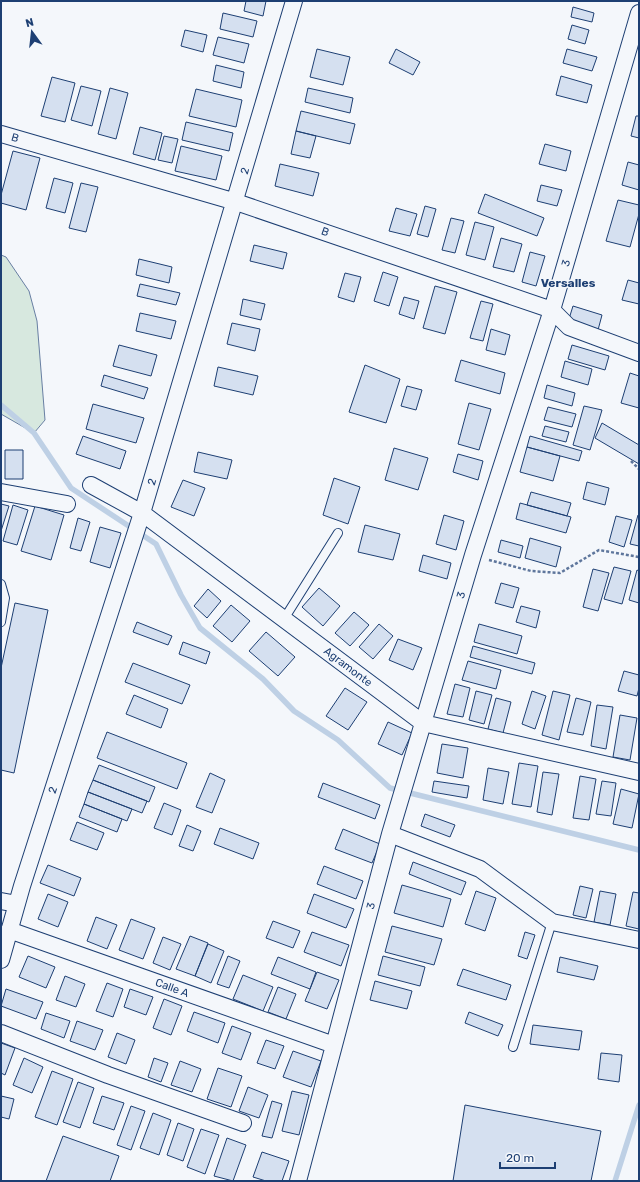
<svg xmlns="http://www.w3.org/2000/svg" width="640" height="1182" viewBox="0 0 640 1182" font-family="Rubik,sans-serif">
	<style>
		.green { fill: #d7e8df; stroke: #687fa3 }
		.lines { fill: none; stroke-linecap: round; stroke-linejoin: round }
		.stream { stroke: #bed0e5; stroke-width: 5.5 }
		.building { fill: #d5e0f0; stroke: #1d3f73 }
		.lane-casing { stroke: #1d3f73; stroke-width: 10 }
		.street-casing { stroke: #1d3f73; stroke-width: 18 }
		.path { stroke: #5e769c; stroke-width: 2.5; stroke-dasharray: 3 2; stroke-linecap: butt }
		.lane { stroke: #f4f7fb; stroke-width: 8 }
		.street { stroke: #f4f7fb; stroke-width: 16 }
		.labels { text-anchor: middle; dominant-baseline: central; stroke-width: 3; stroke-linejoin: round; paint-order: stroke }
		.street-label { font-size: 11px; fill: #1d3f73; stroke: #f4f7fb }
		.neighbourhood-label { font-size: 12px; font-weight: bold; fill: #1d3f73; stroke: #f4f7fb }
	</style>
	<rect width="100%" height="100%" fill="#f4f7fb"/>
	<path class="green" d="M1,255L6,257L29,291L37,321L45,420L34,433L1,414Z"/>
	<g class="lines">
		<path class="stream" d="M1,405L34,433L71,488L156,544L181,595L200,628L263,679L294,711L338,740L390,788L639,850
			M615,1181L639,1105"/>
	</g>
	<path class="building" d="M246,1H266L263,16L244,11Z
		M573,7L594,13L592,22L571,17Z
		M223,13L257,21L253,37L220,29Z
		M572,25L589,30L585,44L568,39Z
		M185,30L207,35L203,52L181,46Z
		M218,37L249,44L244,63L213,55Z
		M317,49L350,57L343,85L310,77Z
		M396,49L420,62L413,75L389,63Z
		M567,49L597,57L592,71L563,63Z
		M216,65L244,72L241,88L213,81Z
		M561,76L592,85L587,103L556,95Z
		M52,77L75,83L65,122L41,116Z
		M81,86L101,91L92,126L71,120Z
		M110,88L128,93L116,139L98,134Z
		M308,88L353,98L350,113L305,102Z
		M196,89L242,100L236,127L189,116Z
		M301,111L355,124L350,144L296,131Z
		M636,116H639V138L631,136Z
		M186,122L233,133L229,151L182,140Z
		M140,127L162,133L155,160L133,154Z
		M296,131L316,136L310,158L291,154Z
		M164,136L178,139L172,163L158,160Z
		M545,144L571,151L566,171L539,164Z
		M181,146L222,156L216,180L175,171Z
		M13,151L40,158L26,210L1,203V195Z
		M628,162L639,165V190L622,185Z
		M280,164L319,173L313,196L275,186Z
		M54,178L73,183L65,213L46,208Z
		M81,183L98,187L86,232L69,228Z
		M541,185L562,190L557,206L537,201Z
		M485,194L544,218L537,236L478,213Z
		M618,200L639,205V214L630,247L606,241Z
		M425,206L436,209L428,237L417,234Z
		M396,208L417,214L410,236L389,231Z
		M451,218L464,221L455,253L442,250Z
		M475,222L494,227L485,260L466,255Z
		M501,238L522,244L514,272L493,267Z
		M254,245L287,253L283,269L250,261Z
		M530,252L545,256L536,286L522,282Z
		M139,259L172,267L169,283L136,275Z
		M383,272L398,277L389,306L374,301Z
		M345,273L361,277L354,302L338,297Z
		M628,280L639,283V304L622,300Z
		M140,284L180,293L176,305L137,296Z
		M435,286L457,292L445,334L423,328Z
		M404,297L419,301L414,319L399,314Z
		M243,299L265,304L261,320L240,315Z
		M481,301L493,304L483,341L470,338Z
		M573,306L602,315L598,330L568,322Z
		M140,313L176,321L171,339L136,331Z
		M232,323L260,329L255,351L227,344Z
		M491,329L510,335L505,355L486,350Z
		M119,345L157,355L151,376L113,366Z
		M572,345L609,356L605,370L568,359Z
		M461,360L505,373L500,394L455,381Z
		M565,361L592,369L588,385L561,377Z
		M365,365L400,379L386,423L349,412Z
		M218,367L258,376L253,395L214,386Z
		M630,373L639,376V408L621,403Z
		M104,375L148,388L144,399L101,386Z
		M547,385L575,393L572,406L544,398Z
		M407,386L422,390L416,410L401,406Z
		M469,403L491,409L479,450L458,444Z
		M93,404L144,418L136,443L86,429Z
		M584,406L602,410L590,450L573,445Z
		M548,407L576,414L572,427L544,420Z
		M602,423L639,445V464L595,438Z
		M545,426L569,432L566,442L542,436Z
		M83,436L126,451L120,469L76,454Z
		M530,436L582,451L579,461L527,447Z
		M527,447L560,456L553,481L520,472Z
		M394,448L428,458L418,490L385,480Z
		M5,450H23V479H5Z
		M198,452L232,460L227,479L194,472Z
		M458,454L483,461L478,480L453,472Z
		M334,478L360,487L348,524L323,515Z
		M183,480L205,488L194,516L171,507Z
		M587,482L609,488L605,505L583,499Z
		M531,492L571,503L567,516L527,505Z
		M520,503L571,517L566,533L516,519Z
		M1,504L9,506L1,531Z
		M13,505L28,510L17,545L3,541Z
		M35,506L64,515L51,560L21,551Z
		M444,515L464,521L456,550L436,544Z
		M638,515H639V546L630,544Z
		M616,516L632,520L624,547L609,542Z
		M78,518L90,522L81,551L70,548Z
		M365,525L400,534L393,560L358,552Z
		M100,527L121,533L110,568L90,562Z
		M530,538L561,547L556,567L525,558Z
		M501,540L523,546L520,558L498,552Z
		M423,555L451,563L447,579L419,571Z
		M614,567L631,571L622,604L604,599Z
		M593,569L609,573L598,611L583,607Z
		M637,570L639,571V603L629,600Z
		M501,583L519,588L513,608L495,603Z
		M319,588L340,606L323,626L302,607Z
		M208,589L221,601L207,618L194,606Z
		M15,603L48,610L14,773L1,770V668Z
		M231,605L250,621L232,642L213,626Z
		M521,606L540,611L536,628L516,622Z
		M354,612L369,625L350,646L335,633Z
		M137,622L172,636L168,645L133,632Z
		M379,624L393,636L373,659L359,647Z
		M479,624L522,636L517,654L474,642Z
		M266,632L295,657L278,676L249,651Z
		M398,639L422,648L413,670L389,660Z
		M183,642L210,652L206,664L179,654Z
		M473,646L535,663L532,674L470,657Z
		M468,661L501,670L496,689L462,680Z
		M133,663L190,685L182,704L125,682Z
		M624,671L639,675V688L637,696L618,691Z
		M455,684L470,688L463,717L447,714Z
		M345,688L367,702L348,730L326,716Z
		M476,691L492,695L484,724L469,720Z
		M532,691L546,696L535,729L522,724Z
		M553,691L570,695L559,740L542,735Z
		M134,695L168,709L161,728L126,714Z
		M496,698L511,702L503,733L488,729Z
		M576,698L591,702L583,735L567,732Z
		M597,705L613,707L606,749L591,746Z
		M620,715L637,718L630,760L613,757Z
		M388,722L412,733L402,755L378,744Z
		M107,732L187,763L177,789L97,758Z
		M442,744L468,748L463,778L437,773Z
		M519,763L538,766L531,807L512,804Z
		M99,765L155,787L149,802L93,780Z
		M488,768L509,772L503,804L483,800Z
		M543,772L559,774L552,815L537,812Z
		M210,773L225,780L212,813L196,807Z
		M580,776L596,779L589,820L573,818Z
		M93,780L147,801L142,813L88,792Z
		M434,781L469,786L467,798L432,792Z
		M602,781L616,783L611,816L596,814Z
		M323,783L380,805L375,819L318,797Z
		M621,789L639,794L632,828L613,824Z
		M88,792L132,809L127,821L84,804Z
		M164,803L181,810L172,835L154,828Z
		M84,804L122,819L117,832L79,817Z
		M425,814L455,825L450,837L421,826Z
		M77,822L104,833L97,850L70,840Z
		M187,825L201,831L193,851L179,846Z
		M220,828L259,843L253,859L214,844Z
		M343,829L380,844L372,863L335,849Z
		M413,862L466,882L461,895L409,874Z
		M48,865L81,878L74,896L40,883Z
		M324,866L363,881L356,899L317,884Z
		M402,885L451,899L443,927L394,913Z
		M580,886L593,889L586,918L573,915Z
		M476,891L496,898L485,931L465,924Z
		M600,891L616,894L610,925L594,922Z
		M633,892L639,893V929L626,926Z
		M48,894L68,902L58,927L38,919Z
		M314,894L354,909L346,928L307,913Z
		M96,917L117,925L107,949L87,941Z
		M131,919L155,928L143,959L119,950Z
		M273,921L300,931L293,948L266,938Z
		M392,926L442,939L434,965L385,952Z
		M312,932L349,945L341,966L304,952Z
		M525,932L535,935L527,959L518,956Z
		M190,936L208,943L195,976L176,969Z
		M163,937L181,944L170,970L153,963Z
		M208,944L224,951L211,983L195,976Z
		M28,956L55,967L46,988L19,977Z
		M228,956L240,961L229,988L217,984Z
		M383,956L425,967L420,986L378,975Z
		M278,957L316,972L310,989L271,974Z
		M560,957L598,966L594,980L557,972Z
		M463,969L511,985L506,1000L457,985Z
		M317,972L339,980L327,1009L305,1001Z
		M243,975L273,987L263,1011L233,999Z
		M65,976L85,984L76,1007L56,1000Z
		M375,981L412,991L407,1009L370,1000Z
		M107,983L123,989L113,1017L96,1011Z
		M278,987L296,994L286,1019L268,1012Z
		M6,989L43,1002L36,1019L1,1006Z
		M130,989L153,997L146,1015L124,1007Z
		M164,999L182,1006L171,1035L153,1028Z
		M194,1012L225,1023L218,1043L187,1031Z
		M469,1012L503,1025L498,1036L465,1023Z
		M46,1013L70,1021L64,1038L41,1029Z
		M77,1021L103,1030L95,1050L70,1041Z
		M533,1025L582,1031L579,1050L530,1044Z
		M232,1026L251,1033L241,1060L222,1053Z
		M117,1033L135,1040L126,1064L108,1057Z
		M266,1040L284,1046L275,1069L257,1063Z
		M1,1043L15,1048L5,1075L1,1073Z
		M293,1051L321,1061L311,1087L283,1077Z
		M601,1053L622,1055L619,1082L598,1079Z
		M24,1058L43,1067L32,1093L13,1085Z
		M154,1058L168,1063L161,1082L148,1077Z
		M180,1061L201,1069L192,1092L171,1085Z
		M218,1068L242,1076L231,1107L207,1099Z
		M52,1071L73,1079L57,1125L35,1117Z
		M78,1082L94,1088L80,1128L63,1122Z
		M248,1087L268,1095L259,1118L239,1111Z
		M292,1091L309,1095L299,1135L282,1131Z
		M1,1096L14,1099L9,1119L1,1117Z
		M102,1096L124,1103L114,1130L93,1123Z
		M272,1101L282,1104L272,1138L262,1136Z
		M465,1105L601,1131L591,1181H453Z
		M131,1106L145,1111L131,1150L117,1145Z
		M153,1113L171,1120L159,1155L140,1148Z
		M178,1123L194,1129L183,1161L167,1155Z
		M201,1129L219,1135L205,1174L187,1167Z
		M63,1136L119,1156L110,1181H46Z
		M227,1138L246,1145L233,1181L214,1176Z
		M262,1152L289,1161L282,1181H266L253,1177Z"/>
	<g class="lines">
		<g class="lane-casing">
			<path id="lane" d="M1,584L5,598L1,622
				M284,619L338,533
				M513,1047L552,922"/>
		</g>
		<g class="street-casing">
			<path id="street" d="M1,134L236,202L552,310L569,327L639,353
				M91,485L142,513L423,723L639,772
				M1,492L67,504
				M390,834L480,869L552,922L639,940
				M1,901L17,904
				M9,930L334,1045
				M1,960L22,886L142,513L294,1
				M1,1033L108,1075L243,1123
				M298,1181L390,834L473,555L552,310L639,13"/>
		</g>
		<path class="path" d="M631,461L639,469
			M489,560L531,571L560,573L599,550L639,557"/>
		<use href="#lane" class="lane"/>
		<use href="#street" class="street"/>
	</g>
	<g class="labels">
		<g class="street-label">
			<text transform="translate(15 138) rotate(16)">B</text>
			<text transform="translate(245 171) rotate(-74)">2</text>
			<text transform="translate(325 232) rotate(19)">B</text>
			<text transform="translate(566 263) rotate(-74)">3</text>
			<text transform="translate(152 482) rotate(-73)">2</text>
			<text transform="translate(461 595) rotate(-73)">3</text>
			<text transform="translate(348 667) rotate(37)">Agramonte</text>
			<text transform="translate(53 790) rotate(-72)">2</text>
			<text transform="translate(371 906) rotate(-75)">3</text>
			<text transform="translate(172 988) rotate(20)">Calle A</text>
		</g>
		<g class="neighbourhood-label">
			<text x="568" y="283">Versalles</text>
		</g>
	</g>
	<rect width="640" height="1182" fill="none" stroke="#1d3f73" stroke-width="4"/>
	<g transform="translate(32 32) rotate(345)" stroke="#f4f7fb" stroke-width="3" paint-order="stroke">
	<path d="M0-3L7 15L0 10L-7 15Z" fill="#1d3f73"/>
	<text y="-6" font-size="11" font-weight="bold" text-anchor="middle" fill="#1d3f73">N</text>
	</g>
	<path d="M500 1162v6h55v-6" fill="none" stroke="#1d3f73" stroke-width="2"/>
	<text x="506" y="1162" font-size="12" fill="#1d3f73" stroke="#f4f7fb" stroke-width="3" paint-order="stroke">20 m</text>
</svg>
